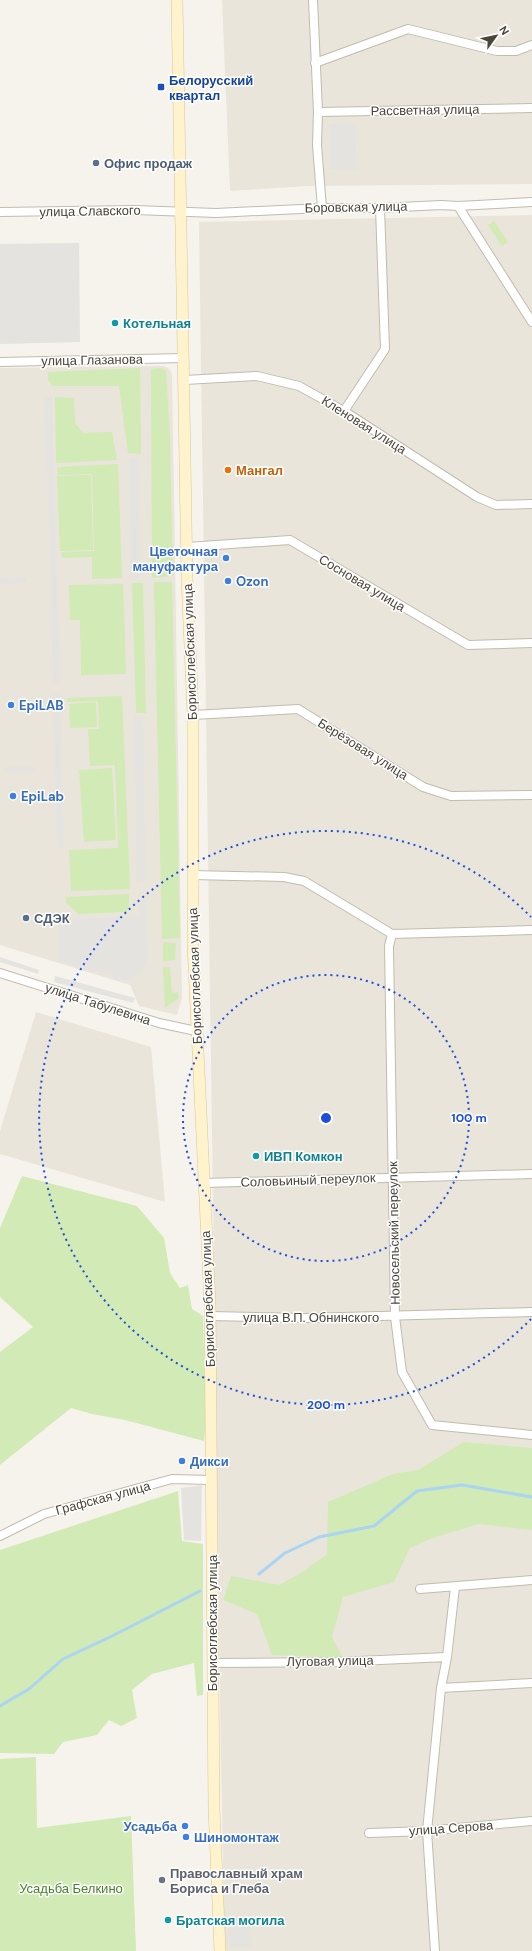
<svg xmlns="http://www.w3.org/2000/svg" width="532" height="1951" viewBox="0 0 532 1951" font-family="'DM Sans',sans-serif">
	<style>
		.residential { fill: #eae5da }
		.green { fill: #d2eab5 }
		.parking { fill: #e5e3e0 }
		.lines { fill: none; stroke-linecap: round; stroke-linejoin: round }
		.stream { stroke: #a9d4f2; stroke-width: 3 }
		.street-casing { stroke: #c2bbae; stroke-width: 10 }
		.secondary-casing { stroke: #d6c79b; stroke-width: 12 }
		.street { stroke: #fff; stroke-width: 8 }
		.secondary { stroke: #fff3cd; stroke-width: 11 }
		.ring { fill: none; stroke: #1d4ed8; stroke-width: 2; stroke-dasharray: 2 4 }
		.transit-dot { fill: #1a4fb4; stroke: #fff; stroke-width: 1.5 }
		.service-dot { fill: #5c6f8a; stroke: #fff; stroke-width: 1.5 }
		.culture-dot { fill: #0f9aa8; stroke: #fff; stroke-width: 1.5 }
		.food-dot { fill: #e8710a; stroke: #fff; stroke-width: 1.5 }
		.shop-dot { fill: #3f7fe0; stroke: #fff; stroke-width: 1.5 }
		.worship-dot { fill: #6b7280; stroke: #fff; stroke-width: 1.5 }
		.labels { text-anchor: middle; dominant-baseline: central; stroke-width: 3; stroke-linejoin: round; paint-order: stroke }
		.transit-label { font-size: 13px; font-weight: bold; fill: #164399; stroke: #fff; text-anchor: start }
		.street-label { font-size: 13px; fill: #4b4439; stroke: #fff }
		.service-label { font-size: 13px; font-weight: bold; fill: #4e5e75; stroke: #fff; text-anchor: start }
		.culture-label { font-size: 13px; font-weight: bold; fill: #0d838f; stroke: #fff; text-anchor: start }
		.food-label { font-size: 13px; font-weight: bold; fill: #c56008; stroke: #fff; text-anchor: start }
		.shop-label { font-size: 13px; font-weight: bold; fill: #366cbe; stroke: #fff; text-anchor: start }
		.worship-label { font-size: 13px; font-weight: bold; fill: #5b616d; stroke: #fff; text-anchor: start }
		.park-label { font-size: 13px; fill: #4a7f2a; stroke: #fff }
		.centre { fill: #1d4ed8; stroke: #fff; stroke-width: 2 }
		.ring-label { font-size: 12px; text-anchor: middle; font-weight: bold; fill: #1d4ed8; stroke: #fff; stroke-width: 3; stroke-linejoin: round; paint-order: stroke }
	</style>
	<rect width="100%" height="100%" fill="#f6f3ec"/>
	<path class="residential" d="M222,0H532V184L309,186L230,191Z
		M532,215V1951H225L221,1764L199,222Z
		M162,366L169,368L172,374L182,998L177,1015L139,1006L130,985L0,945V368Z
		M36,1012L151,1047L165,1202L0,1154V1131Z"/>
	<path class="green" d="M494,221L508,242L502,246L488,225Z
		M140,368L141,454L128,453L119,386H52L48,380V372Z
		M161,368L166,371L170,438L173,576L152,578L151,369Z
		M55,397L74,398L75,423L83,433L112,432L117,460L56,463Z
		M118,464L122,578L92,579V557L62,558L61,552L94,551L92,474L58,475L57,467Z
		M91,475L93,550L60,551L57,476Z
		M154,582H172L180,938L162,939Z
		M132,583H143L146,713H136Z
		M123,584L126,674L81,675L80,620H70L69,585Z
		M122,696L130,889L71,891L69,850L118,848L115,765L90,766L88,729H99L98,701L67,702V698Z
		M96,702L97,727L70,728L69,704Z
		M112,768L116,840L84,842L79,770Z
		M129,894V907L126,912L78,914L66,903V897Z
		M163,942L176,943L175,960L163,961Z
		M163,967H170L172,993L178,992L179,998L165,1008Z
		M22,1176L137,1206L164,1238L170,1273L180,1288L188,1285L192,1309L203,1316L206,1421L204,1441L125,1420L92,1414L71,1408L0,1465V1352L33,1327L0,1297V1228Z
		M464,1442L532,1448V1530L479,1524L433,1538L410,1548L394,1582L343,1597L332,1637L343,1658L272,1655L257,1614L223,1600L231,1576L279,1585L304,1571L327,1554L328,1502L393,1474L418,1470Z
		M178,1491L182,1541L203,1544V1695L197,1696L194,1663L152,1674L132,1690L137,1718L121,1726L109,1720L97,1735L63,1742L54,1754L0,1753V1550Z
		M36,1757L37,1828L131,1816L136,1951H0V1759Z"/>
	<path class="parking" d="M355,123L357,169H330L329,124Z
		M79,243L80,342L0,344V244Z
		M45,397H52L60,683H53Z
		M138,458L140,578H131L129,459Z
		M26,577L27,583L0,584V578Z
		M60,693L64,848H57L53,694Z
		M134,716H143L146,881H137Z
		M4,767H36V772H4Z
		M139,899H145L147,964L138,974L126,980H115L110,972H93L58,961V920L139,915Z
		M0,957L39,970L38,974L0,962Z
		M55,976L135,998L133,1003L54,982Z
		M202,1485L201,1541L184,1540L181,1488Z
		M249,1918L251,1947H230L229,1929L233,1925L234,1919Z"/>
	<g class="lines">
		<path class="stream" d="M259,1574L285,1553L319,1537L374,1526L417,1491L462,1485L532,1497
			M0,1706L29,1689L63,1659L112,1636L200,1591"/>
		<g class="street-casing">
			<path id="street" d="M313,0L318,112L317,145L322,208
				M315,63L408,29L497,51H516L532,45
				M318,112L532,108
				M458,206L532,322
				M0,212L135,210L216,213L322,208H380L441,205L458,206L532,202
				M0,362L184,358
				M185,380L257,376L299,386L344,411L477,497L496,505L532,504
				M344,411L385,349L380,208
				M187,547L290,540L468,645L532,643
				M193,715L298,709L423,787L451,796L532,795
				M192,875L284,877L304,881L392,934L532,930
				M392,934L389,946L395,1317L402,1372L432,1425L532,1435
				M0,973L159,1023L196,1031
				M204,1183L532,1174
				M210,1316L304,1318L532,1312
				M0,1536L44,1514L172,1479L211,1480
				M420,1589L532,1580
				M213,1663L336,1662L447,1657
				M441,1688L532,1683
				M369,1833L427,1831L532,1821
				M435,1951L427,1831L441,1688L447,1657L455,1587"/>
		</g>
		<g class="secondary-casing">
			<path id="secondary" d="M177,0L187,578L193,715V945L210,1305L214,1808L220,1951"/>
		</g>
		<use href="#street" class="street"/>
		<use href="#secondary" class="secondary"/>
	</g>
	<g class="ring">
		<circle cx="326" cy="1118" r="143"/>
		<path d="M531 1319A287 287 0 1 1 531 917"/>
	</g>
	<rect class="transit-dot" x="157" y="83" width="8" height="8" rx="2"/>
	<g class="service-dot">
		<circle cx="96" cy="163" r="4"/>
		<circle cx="26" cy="918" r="4"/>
	</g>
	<g class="culture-dot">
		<circle cx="115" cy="323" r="4"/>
		<circle cx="256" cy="1156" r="4"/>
		<circle cx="168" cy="1920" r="4"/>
	</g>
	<circle class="food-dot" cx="228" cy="470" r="4"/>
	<g class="shop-dot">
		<circle cx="226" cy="558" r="4"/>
		<circle cx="228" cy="581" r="4"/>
		<circle cx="11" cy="705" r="4"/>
		<circle cx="13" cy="796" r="4"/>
		<circle cx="182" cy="1461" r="4"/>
		<circle cx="185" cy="1826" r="4"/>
		<circle cx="186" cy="1837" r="4"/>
	</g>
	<circle class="worship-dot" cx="162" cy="1880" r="4"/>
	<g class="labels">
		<g class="transit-label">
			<text x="169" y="80">Белорусский<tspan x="169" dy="15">квартал</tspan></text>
		</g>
		<g class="street-label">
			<text transform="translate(425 110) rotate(-1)">Рассветная улица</text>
			<text transform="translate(356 207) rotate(-1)">Боровская улица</text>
			<text transform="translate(90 211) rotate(-1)">улица Славского</text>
			<text transform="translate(92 360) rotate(-1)">улица Глазанова</text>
			<text transform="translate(364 425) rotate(32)">Кленовая улица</text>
			<text transform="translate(362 583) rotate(31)">Сосновая улица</text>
			<text transform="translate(190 652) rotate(-92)">Борисоглебская улица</text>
			<text transform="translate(363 749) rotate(32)">Берёзовая улица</text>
			<text transform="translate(195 976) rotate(-92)">Борисоглебская улица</text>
			<text transform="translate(98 1004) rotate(18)">улица Табулевича</text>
			<text transform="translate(308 1180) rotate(-2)">Соловьиный переулок</text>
			<text transform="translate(394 1233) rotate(-91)">Новосельский переулок</text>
			<text transform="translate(208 1299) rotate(-92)">Борисоглебская улица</text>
			<text x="311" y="1317">улица В.П. Обнинского</text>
			<text transform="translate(103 1498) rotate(-15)">Графская улица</text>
			<text transform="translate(212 1623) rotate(-90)">Борисоглебская улица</text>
			<text transform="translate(330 1661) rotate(-1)">Луговая улица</text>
			<text transform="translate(451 1828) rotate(-4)">улица Серова</text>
		</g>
		<g class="service-label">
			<text x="104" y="163">Офис продаж</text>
			<text x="34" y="918">СДЭК</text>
		</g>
		<g class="culture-label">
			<text x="123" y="323">Котельная</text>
			<text x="264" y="1156">ИВП Комкон</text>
			<text x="176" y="1920">Братская могила</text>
		</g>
		<g class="food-label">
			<text x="236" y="470">Мангал</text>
		</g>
		<g class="shop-label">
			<text x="218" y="551" text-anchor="end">Цветочная<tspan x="218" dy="15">мануфактура</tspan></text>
			<text x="236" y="581">Ozon</text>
			<text x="19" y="705">EpiLAB</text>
			<text x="21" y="796">EpiLab</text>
			<text x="190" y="1461">Дикси</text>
			<text x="177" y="1826" text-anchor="end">Усадьба</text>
			<text x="194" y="1837">Шиномонтаж</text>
		</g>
		<g class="worship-label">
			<text x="170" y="1873">Православный храм<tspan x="170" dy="15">Бориса и Глеба</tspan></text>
		</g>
		<g class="park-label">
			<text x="71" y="1888">Усадьба Белкино</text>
		</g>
	</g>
	<circle cx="326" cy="1118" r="6" class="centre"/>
	<g class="ring-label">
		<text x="469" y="1122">100 m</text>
		<text x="326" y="1409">200 m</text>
	</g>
	<g transform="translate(496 36) rotate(57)" stroke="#ffffff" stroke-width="3" paint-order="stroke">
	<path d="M0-3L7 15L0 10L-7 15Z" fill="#4b4439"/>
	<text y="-6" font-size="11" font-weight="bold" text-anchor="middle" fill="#4b4439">N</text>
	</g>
</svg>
